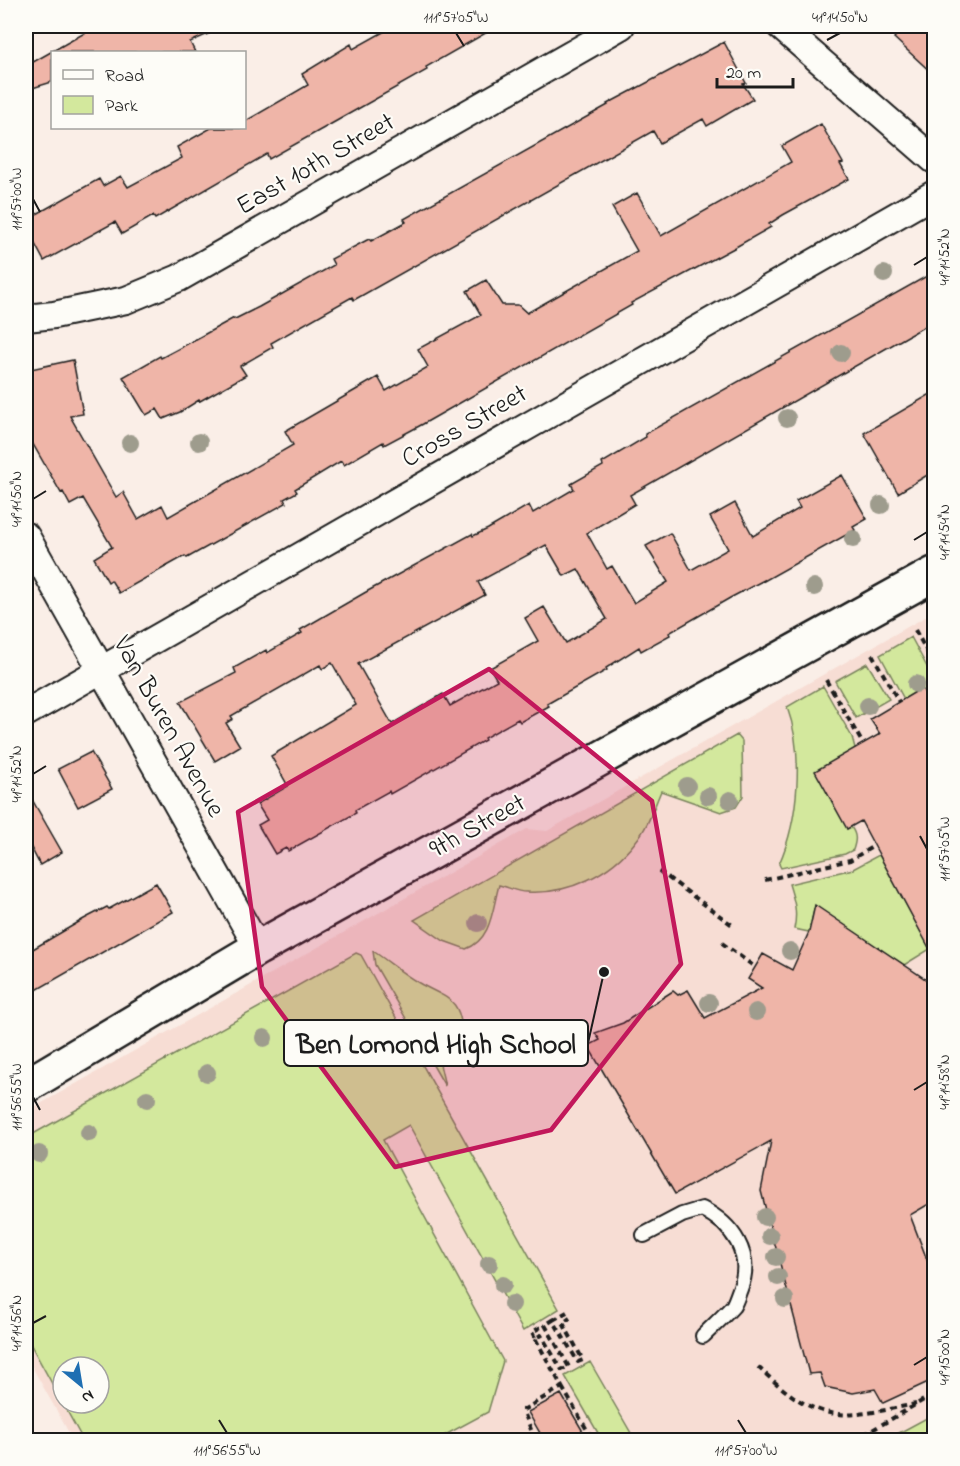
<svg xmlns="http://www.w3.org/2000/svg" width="960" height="1466" viewBox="0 0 960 1466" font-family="'Indie Flower',sans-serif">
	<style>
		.built { fill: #f7ddd4; fill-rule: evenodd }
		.green { fill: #d3e89d; stroke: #78825c; stroke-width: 1.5; fill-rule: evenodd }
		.building { fill: #efb5a8; stroke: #1c1c1c; stroke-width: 1.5; fill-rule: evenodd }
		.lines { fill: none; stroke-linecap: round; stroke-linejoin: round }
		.lane-casing { stroke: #1c1c1c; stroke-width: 18 }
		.street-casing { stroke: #1c1c1c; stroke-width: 30 }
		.secondary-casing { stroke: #1c1c1c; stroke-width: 38 }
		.path { stroke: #1c1c1c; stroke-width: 4; stroke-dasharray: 6 4.5; stroke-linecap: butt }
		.lane { stroke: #fdfcf7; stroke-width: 14 }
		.street { stroke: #fdfcf7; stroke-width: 26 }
		.secondary { stroke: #fdfcf7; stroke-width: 33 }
		.tree { fill: #9e9c8d }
		.marked { fill: #c2185b; fill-opacity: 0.2; stroke: #c2185b; stroke-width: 4.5; stroke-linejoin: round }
		.ticks { fill: none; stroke: #1c1c1c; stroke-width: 2 }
		.labels { text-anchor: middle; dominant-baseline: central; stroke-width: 4.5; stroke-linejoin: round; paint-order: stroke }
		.street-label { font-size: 27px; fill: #1c1c1c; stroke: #fdfcf7 }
		.leader { fill: none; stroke: #1c1c1c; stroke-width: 2 }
		.callout-dot { fill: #1c1c1c; stroke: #fdfcf7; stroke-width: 2 }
		.callout { fill: #fdfcf7; stroke: #1c1c1c; stroke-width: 2 }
		.callout-label { font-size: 28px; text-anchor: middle; font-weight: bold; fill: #1c1c1c }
		.neatline { fill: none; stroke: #1c1c1c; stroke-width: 2 }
		.ticks-label { font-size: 15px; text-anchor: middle; fill: #1c1c1c }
	</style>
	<rect width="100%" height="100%" fill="#faeee7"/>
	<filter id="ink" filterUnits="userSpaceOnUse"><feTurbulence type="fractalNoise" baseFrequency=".0167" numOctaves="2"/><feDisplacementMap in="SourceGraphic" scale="12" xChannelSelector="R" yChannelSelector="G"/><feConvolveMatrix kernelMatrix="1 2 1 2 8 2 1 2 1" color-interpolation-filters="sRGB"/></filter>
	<g filter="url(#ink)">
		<path class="built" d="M934,612V1440H73L26,1356V1112L527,829L547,831ZM63,1367H99V1403H63Z"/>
		<path class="green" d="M911,637L934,680V704L932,705L922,688L904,699L880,655Z
			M867,663L889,699L856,718L835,681Z
			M823,686L852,737L855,748L847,829L851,827C857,835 856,841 853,850L845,854L781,868L779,864C799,819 804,753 787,707Z
			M737,735L742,741L743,796L736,807L721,812L661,791C654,807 648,827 636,841C611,874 568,895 526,892C517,892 508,887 499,885C492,910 492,939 466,949L444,941L414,920Z
			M879,855L930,949L904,965L815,906L809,932L794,929C798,912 794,900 789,884L853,869Z
			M373,951C388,961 403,974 419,983C449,1000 460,997 463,1036L438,1035V1056L445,1086L375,965Z
			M356,953L361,955L559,1309L523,1331L409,1125L383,1140L503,1361L488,1412L436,1440H83L26,1336V1138ZM63,1367H99V1403H63Z
			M590,1362L635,1440H602L565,1376Z
			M934,1414V1438L930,1440H886Z"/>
		<path class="building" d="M97,26H226L190,42L195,52H52V82L26,90V66Z
			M394,26H498L426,67L427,70L340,119L269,159L267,154L155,219L153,216L122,234L115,222L44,261L26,227V220L99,179L103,186L121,176L128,187L182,158L177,147L211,128H244V122L308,85L302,74L351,44L353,49Z
			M904,26H934V75L894,38Z
			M724,42L746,83L743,84L753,99L707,126L703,119L660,143L653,131L354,300L352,297L271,343L273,347L240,366L246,375L200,401L199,400L180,412L163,419L157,409L146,415L123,377L160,356L161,358L178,349L234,318L235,319L259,307L334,265L331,259L369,239L371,241L406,222L404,219L608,105L607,104Z
			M821,124L843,163L840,164L849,179L783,215L769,224L771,227L734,248L631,303L632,305L423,424L384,445L383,442L344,465L341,461L295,489L297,492L284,499L286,503L187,558L185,556L119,593L111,580L108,582L94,558L112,547L83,498L70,505L63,492L61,493L26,432V370L73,360L83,414L70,416L116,497L123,492L138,519L162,505L168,517L293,445L285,431L354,391L378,377L386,391L428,367L418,349L481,315L467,291L486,280L502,305H518L527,313L637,251L612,207L637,193L661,236L791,162L782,146Z
			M934,272V321L630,495L635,504L587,533L607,569L612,566L634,603L668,582L646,546L670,533L691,570L728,549L710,517L735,503L753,536L800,508L796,501L842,475L867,519L853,527L855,530L764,581V580L730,598L669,633L670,635L641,651L639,647L606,668L607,670L547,704L549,706L520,722L518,719L484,738L485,740L390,794L389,791L355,810L356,813L288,851L286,848L275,854L258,825L267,820L257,804L288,786L271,756L356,705L332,663L322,669L320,665L231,716L233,719L226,723L240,746L215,761L180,702L236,673L234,668L266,650L267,653L302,633L300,630L366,592L472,534L473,536L488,529L529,505L533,513L574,489L571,484L603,466L602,463L646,437L645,434ZM546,545L564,576L578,569L607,619L566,643L544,607L525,618L538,641L490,668L497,680L450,706L443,694L392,724L358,664L485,595L478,582Z
			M934,392V471L898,493L864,433Z
			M922,688L934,710V957L861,821L847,829L815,771L880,734L870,719Z
			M91,752L112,789L78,807L58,769Z
			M26,789L62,852L40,865L26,838Z
			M156,883L173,912L26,996V953L84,919L107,907L109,909Z
			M815,905L934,985V1201L910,1215L934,1278V1381L926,1383L883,1403L875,1389L853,1393L825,1387L820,1373L809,1374L761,1191L771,1141L675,1194L588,1046L600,1040L595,1033L623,1023L673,991L678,995L688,990L705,1018L762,988L748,979L763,954L792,970L809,932Z
			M561,1394L588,1440H544L528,1412Z"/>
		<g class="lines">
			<g class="lane-casing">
				<path id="lane" d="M644,1235L682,1215L702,1209C732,1224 754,1254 740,1289C738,1294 736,1301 733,1306C724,1316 713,1326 703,1336"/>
			</g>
			<g class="street-casing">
				<path id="street" d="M780,26L934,160
					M26,318L54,315L126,300L179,278L621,26
					M26,536L258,948
					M26,713L934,194"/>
			</g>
			<g class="secondary-casing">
				<path id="secondary" d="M26,1086L258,948L934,574"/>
			</g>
			<path class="path" d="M915,630L934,664
				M872,654L899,702
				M826,680L863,744
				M659,871L735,927
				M765,880L850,860L874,846
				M722,943L755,967
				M553,1320L567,1312
				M535,1338L532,1332L545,1325
				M758,1367C780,1387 805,1411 837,1414C859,1417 893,1408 916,1404
				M562,1387L593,1440
				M761,1436L772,1440
				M530,1440L532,1432L523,1410L562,1387L535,1338L541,1335L562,1370L569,1367L545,1325L553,1320L578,1362L583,1360L563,1323L570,1318
				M843,1440L869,1432L934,1394"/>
			<use href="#lane" class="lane"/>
			<use href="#street" class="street"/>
			<use href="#secondary" class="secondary"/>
		</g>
		<g class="tree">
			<circle cx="884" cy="274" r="9"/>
			<circle cx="841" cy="353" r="9"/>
			<circle cx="787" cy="418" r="9"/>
			<circle cx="199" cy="442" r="9"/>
			<circle cx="130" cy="443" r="9"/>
			<circle cx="881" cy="505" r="9"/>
			<circle cx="853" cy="539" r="9"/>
			<circle cx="814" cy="587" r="9"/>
			<circle cx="916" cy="684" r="9"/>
			<circle cx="868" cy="706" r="9"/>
			<circle cx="687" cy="786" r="9"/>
			<circle cx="708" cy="796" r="9"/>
			<circle cx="730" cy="800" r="9"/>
			<circle cx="478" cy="923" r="9"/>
			<circle cx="790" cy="951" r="9"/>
			<circle cx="709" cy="1003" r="9"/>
			<circle cx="756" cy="1012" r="9"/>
			<circle cx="264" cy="1038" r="9"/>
			<circle cx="207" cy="1073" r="9"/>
			<circle cx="147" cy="1099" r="9"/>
			<circle cx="89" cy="1133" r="9"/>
			<circle cx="39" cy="1154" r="9"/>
			<circle cx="765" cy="1217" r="9"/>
			<circle cx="770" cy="1236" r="9"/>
			<circle cx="776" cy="1257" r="9"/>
			<circle cx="489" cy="1264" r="9"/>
			<circle cx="778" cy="1277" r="9"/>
			<circle cx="503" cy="1285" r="9"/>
			<circle cx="785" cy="1299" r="9"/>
			<circle cx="512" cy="1304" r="9"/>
		</g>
	</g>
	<path class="marked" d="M489,669L652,801L681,964L551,1130L395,1167L262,987L238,812Z"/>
	<path class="ticks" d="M456,33L464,46M827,40L840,33M33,199L40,212M914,265L927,257M33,499L46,491M914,540L927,532M33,774L46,766M920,836L927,849M914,1090L927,1082M33,1097L40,1110M33,1323L46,1316M914,1365L927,1357M219,1420L227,1433M738,1420L746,1433"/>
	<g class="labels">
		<g class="street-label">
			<text transform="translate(316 165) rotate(-30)">East 10th Street</text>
			<text transform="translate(465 427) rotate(-30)">Cross Street</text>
			<text transform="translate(168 727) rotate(61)">Van Buren Avenue</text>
			<text transform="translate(478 827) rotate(-29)">9th Street</text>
		</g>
	</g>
	<path class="leader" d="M604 972L588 1043"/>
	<circle class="callout-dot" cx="604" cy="972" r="6"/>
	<rect class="callout" x="284" y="1020" width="304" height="46" rx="6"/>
	<g class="callout-label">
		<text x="436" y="1053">Ben Lomond High School</text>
	</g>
	<rect width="960" height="1466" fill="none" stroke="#fdfcf7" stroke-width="66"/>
	<rect x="51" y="51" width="195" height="78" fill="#fdfcf7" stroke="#a3a29f" stroke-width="1.5"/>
	<rect x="63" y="70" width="30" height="9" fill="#fdfcf7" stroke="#a3a29f" stroke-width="1.5"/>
	<text x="105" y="81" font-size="18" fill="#1c1c1c">Road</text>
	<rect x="63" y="96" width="30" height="18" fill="#d3e89d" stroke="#a3a29f" stroke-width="1.5"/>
	<text x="105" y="111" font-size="18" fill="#1c1c1c">Park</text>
	<g transform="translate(81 1385) rotate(150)"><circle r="28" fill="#fdfcf7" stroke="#a3a29f" stroke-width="1.5"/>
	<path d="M0-4.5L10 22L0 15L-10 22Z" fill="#1f6fb2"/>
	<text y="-9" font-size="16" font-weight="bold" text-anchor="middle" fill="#1c1c1c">N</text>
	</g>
	<path d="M717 78v9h76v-9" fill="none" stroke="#1c1c1c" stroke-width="3"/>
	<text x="726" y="78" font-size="18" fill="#1c1c1c" stroke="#fdfcf7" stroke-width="4.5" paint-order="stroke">20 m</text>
	<rect x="33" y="33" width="894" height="1400" class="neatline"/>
	<g class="ticks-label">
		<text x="456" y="22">111°57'05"W</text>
		<text x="840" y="22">41°14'50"N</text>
		<text transform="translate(16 199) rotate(-90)" y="5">111°57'00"W</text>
		<text transform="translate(944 257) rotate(-90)" y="5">41°14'52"N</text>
		<text transform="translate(16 499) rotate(-90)" y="5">41°14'50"N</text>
		<text transform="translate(944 532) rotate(-90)" y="5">41°14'54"N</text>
		<text transform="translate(16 774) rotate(-90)" y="5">41°14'52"N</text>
		<text transform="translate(944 849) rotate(-90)" y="5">111°57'05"W</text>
		<text transform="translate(944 1082) rotate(-90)" y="5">41°14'58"N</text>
		<text transform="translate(16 1097) rotate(-90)" y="5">111°56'55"W</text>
		<text transform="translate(16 1323) rotate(-90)" y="5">41°14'56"N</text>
		<text transform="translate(944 1357) rotate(-90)" y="5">41°15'00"N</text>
		<text x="227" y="1455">111°56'55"W</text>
		<text x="746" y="1455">111°57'00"W</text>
	</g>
</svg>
